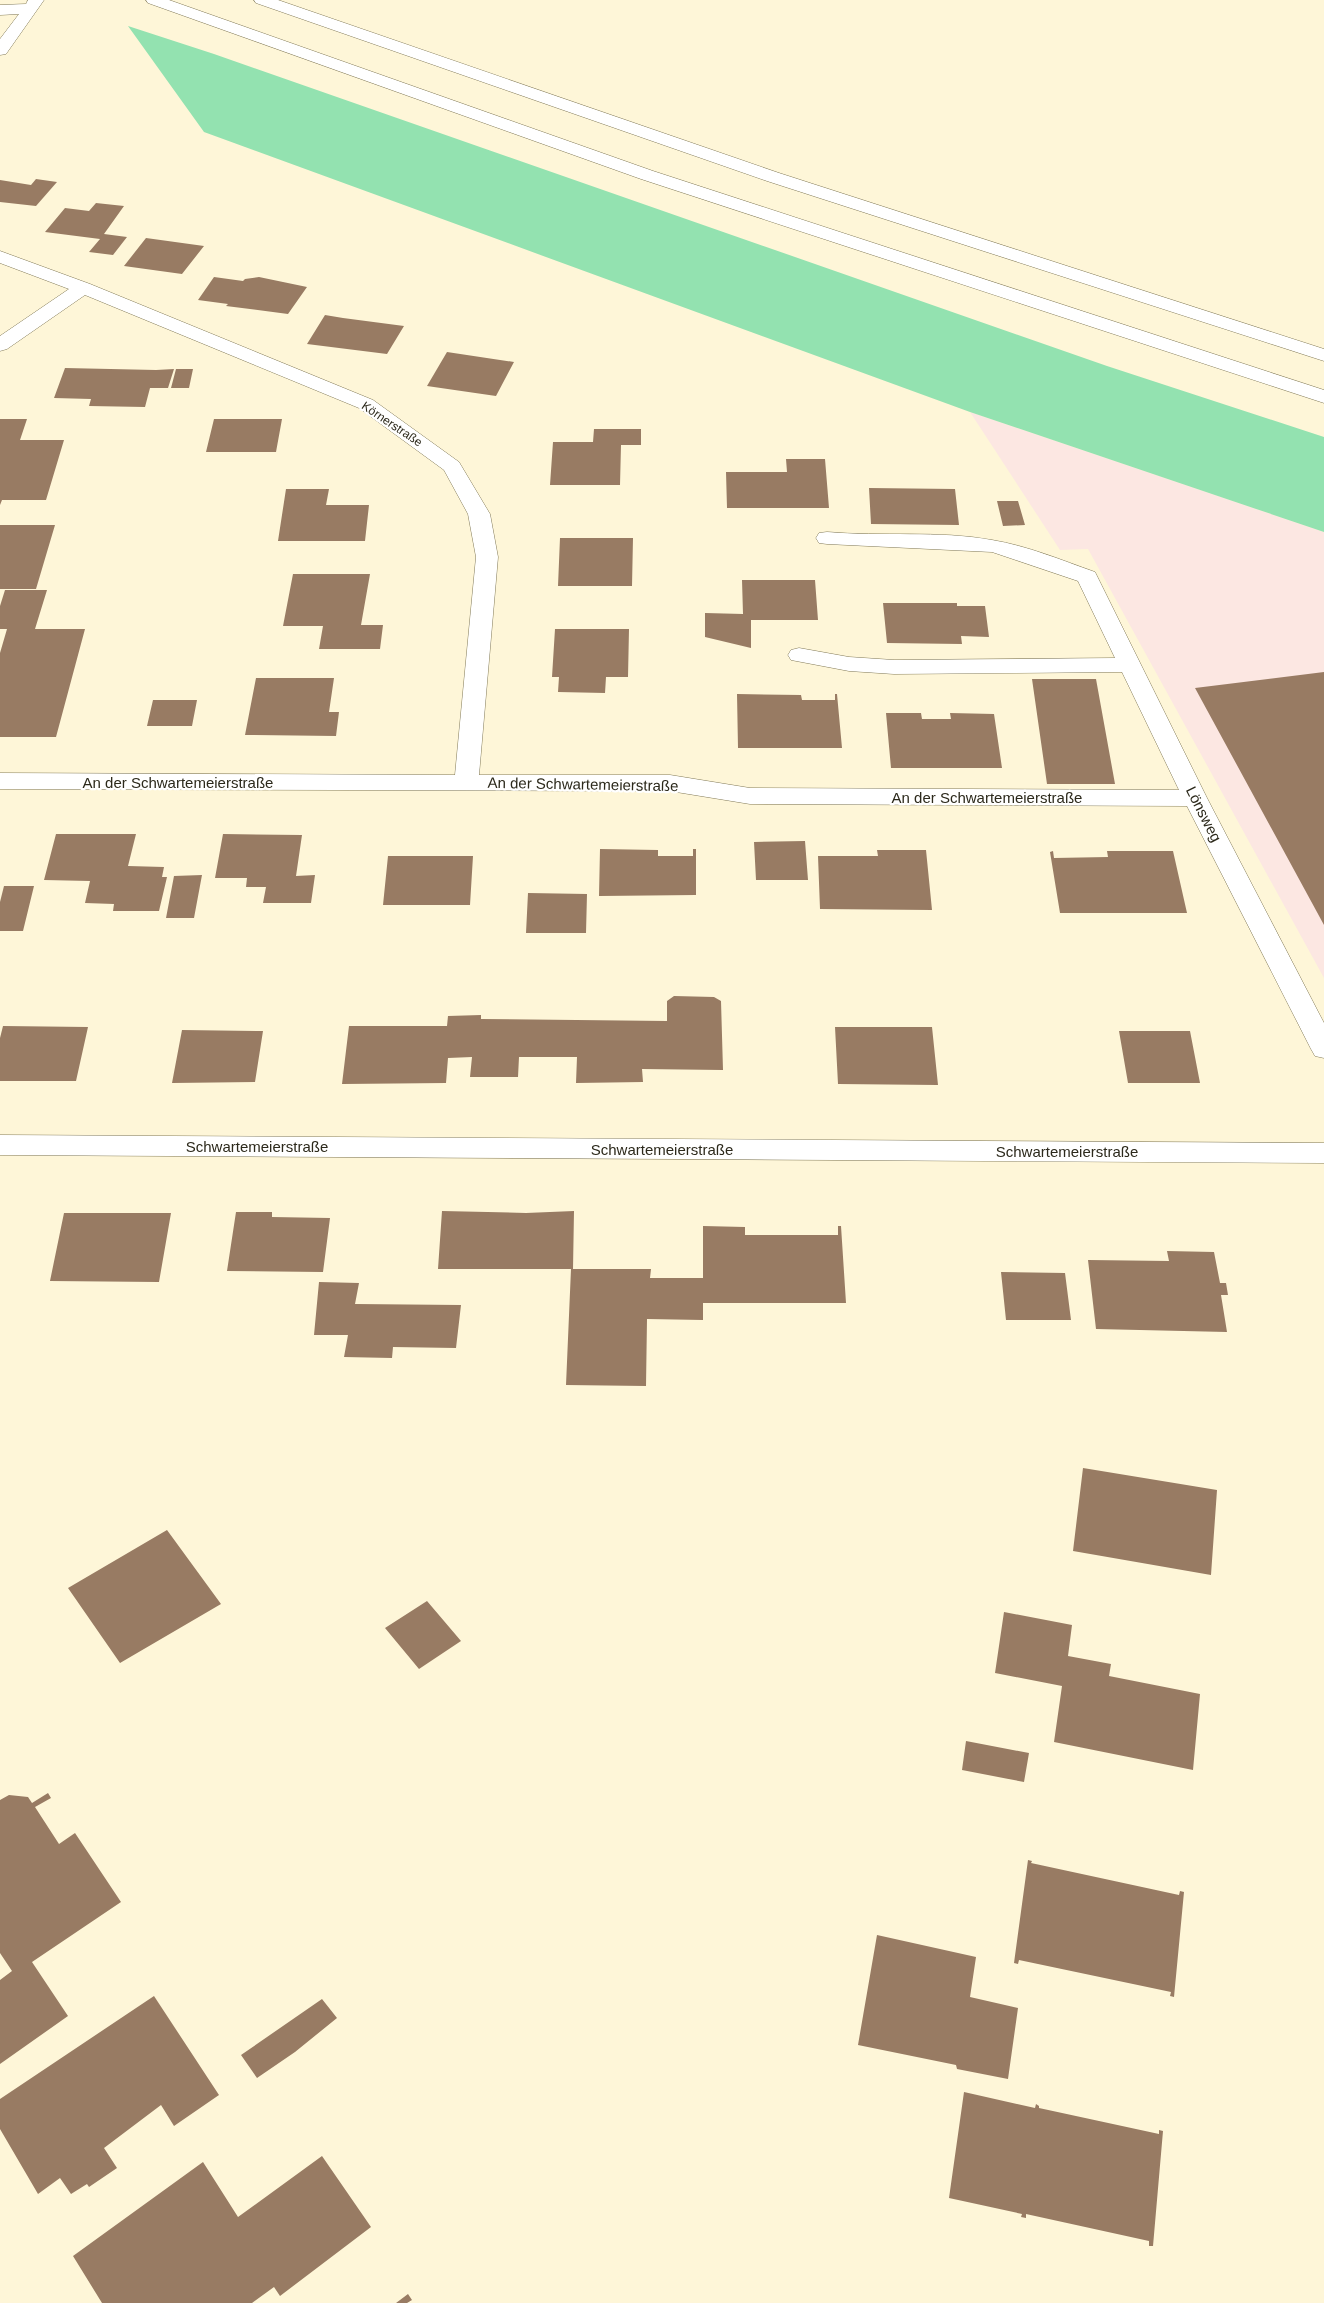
<svg xmlns="http://www.w3.org/2000/svg" width="1324" height="2303" viewBox="0 0 1324 2303" font-family="Helvetica,sans-serif">
	<style>
		.commercial { fill: #fce7e2 }
		.green { fill: #93e2b0 }
		.building { fill: #987b63 }
		.lines { fill: none; stroke-linecap: round; stroke-linejoin: round }
		.minor-casing { stroke: #827a58; stroke-width: 1 }
		.highway-casing { stroke: #827a58; stroke-width: 1 }
		.minor { fill: #fff; fill-rule: evenodd }
		.highway { fill: #fff; fill-rule: evenodd }
		.labels { text-anchor: middle; dominant-baseline: central; stroke-width: 4.5; stroke-linejoin: round; paint-order: stroke }
		.far-street-label { font-size: 12px; fill: #2c291b; stroke: #fff }
		.street-label { font-size: 15px; fill: #2c291b; stroke: #fff }
	</style>
	<rect width="100%" height="100%" fill="#fef6d8"/>
	<path class="commercial" d="M970,412L1324,532V978L1088,549L1060,550Z"/>
	<path class="green" d="M128,26L214,54L1107,366L1324,437V532L970,412L204,132Z"/>
	<path class="building" d="M36,179L57,182L36,206L0,202V180L31,185Z
		M96,203L124,206L104,234L127,237L113,255L89,252L100,239L45,232L65,208L89,211Z
		M146,238L204,246L182,274L124,266Z
		M214,277L243,281L245,279L259,277L307,287L288,314L226,306L228,304L198,300Z
		M325,315L343,318L404,326L387,354L307,344Z
		M447,352L514,362L496,396L427,386Z
		M65,368L156,370L174,369L168,388H150L145,407L89,406L91,399L54,398Z
		M176,369H193L189,388H171Z
		M0,419H27L20,440H64L46,500H2L0,505Z
		M214,419H282L276,452H206Z
		M594,429H641V445H621L620,485H550L553,442H593Z
		M786,459H825L829,508H727L726,472H787Z
		M869,488L955,489L959,525L871,524Z
		M286,489H329L326,505H369L365,541H278Z
		M997,501H1018L1025,525L1003,526Z
		M0,525H55L36,589H0Z
		M560,538H633L632,586H558Z
		M293,574H370L361,625H383L380,649H319L323,626H283Z
		M742,580H815L818,620H751V648L705,637V613L743,614Z
		M5,590H47L35,629H85L56,737H0V653L7,629H0V606Z
		M883,603H957V606H985L989,637L961,636L962,644L887,643Z
		M555,629H629L628,677H606L605,693L558,692L559,677H552Z
		M1324,672V925L1195,688Z
		M256,678H334L329,712H339L336,736L245,735Z
		M1032,679H1096L1115,784H1047Z
		M737,694L801,695L802,700H835V694H837L842,748H738Z
		M153,700H197L192,726H147Z
		M886,713H921L922,719H951L950,713L994,714L1002,768H891Z
		M56,834H136L128,866L164,867L162,877H167L159,911H113L114,904L85,903L90,881L44,880Z
		M223,834L302,835L296,876L315,875L311,903H263L266,887H246L247,878H215Z
		M805,841L808,880H756L754,842Z
		M600,849L658,850V856H693V849H696V895L599,896Z
		M877,850H926L932,910L820,909L818,856H878Z
		M1053,851L1054,858L1108,857L1107,851H1173L1187,913H1060L1050,852Z
		M388,856H473L470,905H383Z
		M202,875L194,918H166L174,876Z
		M4,886H34L23,931H0V902Z
		M528,893L587,894L586,933H526Z
		M674,996L714,997L721,1001L723,1070L642,1069L643,1082L576,1083L577,1057H519L518,1077H470L472,1057L448,1058L446,1083L342,1084L349,1026H447L448,1016L481,1015V1019L667,1021V1001Z
		M3,1026L88,1027L76,1081H0V1038Z
		M835,1027H932L938,1085L838,1084Z
		M182,1030L263,1031L255,1082L172,1083Z
		M1119,1031H1190L1200,1083H1128Z
		M442,1211L526,1213L574,1211L573,1269H651L650,1278H703V1226L745,1227V1235H838V1226H841L846,1303H703V1320L647,1319L646,1386L566,1385L571,1269H438Z
		M236,1212H272V1217L330,1218L323,1272L227,1271Z
		M64,1213H171L159,1282L50,1281Z
		M1167,1251L1214,1252L1220,1283H1226L1228,1295H1221L1227,1332L1096,1329L1088,1260L1169,1261Z
		M1001,1272L1065,1273L1071,1320H1006Z
		M319,1282L359,1283L355,1304L461,1305L456,1348L393,1347L392,1358L344,1357L348,1335H314Z
		M1083,1468L1217,1490L1211,1575L1073,1551Z
		M167,1530L221,1604L120,1663L68,1588Z
		M427,1601L461,1641L419,1669L385,1628Z
		M1004,1612L1072,1625L1068,1656L1111,1664L1109,1676L1200,1694L1193,1770L1054,1742L1062,1686L995,1673Z
		M966,1741L1029,1753L1024,1782L962,1770Z
		M48,1793L51,1798L35,1807L59,1844L75,1833L121,1902L32,1962L68,2016L0,2064V1980L12,1971L0,1953V1800L9,1795L28,1797L32,1803Z
		M1028,1860L1032,1861L1031,1863L1179,1895L1180,1891L1184,1892L1174,1997L1170,1996L1171,1992L1019,1960L1018,1964L1014,1963Z
		M877,1935L976,1957L970,1997L1018,2008L1008,2079L957,2069L956,2065L858,2045Z
		M154,1996L219,2095L174,2126L161,2105L104,2148L117,2168L89,2187L87,2184L71,2194L60,2178L38,2194L0,2129V2099Z
		M322,1999L337,2018L295,2052L257,2078L241,2055Z
		M964,2092L1035,2108L1036,2104L1039,2106V2108L1159,2134V2130L1163,2131L1153,2246H1149V2241L1026,2214V2218L1021,2217L1022,2214L949,2198Z
		M322,2156L371,2227L280,2296L274,2287L252,2303H102L73,2256L203,2162L238,2217Z
		M408,2294L412,2300L407,2303H396Z"/>
	<g class="lines">
		<g class="minor-casing">
			<path id="minor" d="M28,0H44L6,54L0,55V39L19,14L0,15V5L26,4Z
				M0,251L90,284L373,400L459,462L490,514L498,557L479,775H670L750,788L1179,790L1122,672L894,674L849,671L791,660L788,655L791,650L799,648L849,657L894,660L1115,658L1078,581L992,552L827,544L819,543L816,538L819,533L827,532C882,537 938,530 992,540C1028,546 1061,560 1095,572L1207,798L1324,1023V1058L1315,1056L1311,1049L1187,806L750,804L670,791L0,789V773L455,775L476,557L468,514L444,470L359,408L85,295L7,349L0,351V336L69,289L0,263Z
				M0,1135L1324,1143V1163L0,1155Z"/>
		</g>
		<g class="highway-casing">
			<path id="highway" d="M146,0H169L653,171L1324,390V403L641,179L148,3Z
				M254,0H278L779,173L1324,349V361L767,181L256,3Z"/>
		</g>
		<use href="#minor" class="minor"/>
		<use href="#highway" class="highway"/>
	</g>
	<g class="labels">
		<g class="far-street-label">
			<text transform="translate(392 424) rotate(34)">Körnerstraße</text>
		</g>
		<g class="street-label">
			<text x="178" y="782">An der Schwartemeierstraße</text>
			<text transform="translate(583 784) rotate(1)">An der Schwartemeierstraße</text>
			<text x="987" y="797">An der Schwartemeierstraße</text>
			<text transform="translate(1204 814) rotate(63)">Lönsweg</text>
			<text x="257" y="1146">Schwartemeierstraße</text>
			<text x="662" y="1149">Schwartemeierstraße</text>
			<text x="1067" y="1151">Schwartemeierstraße</text>
		</g>
	</g>
</svg>
